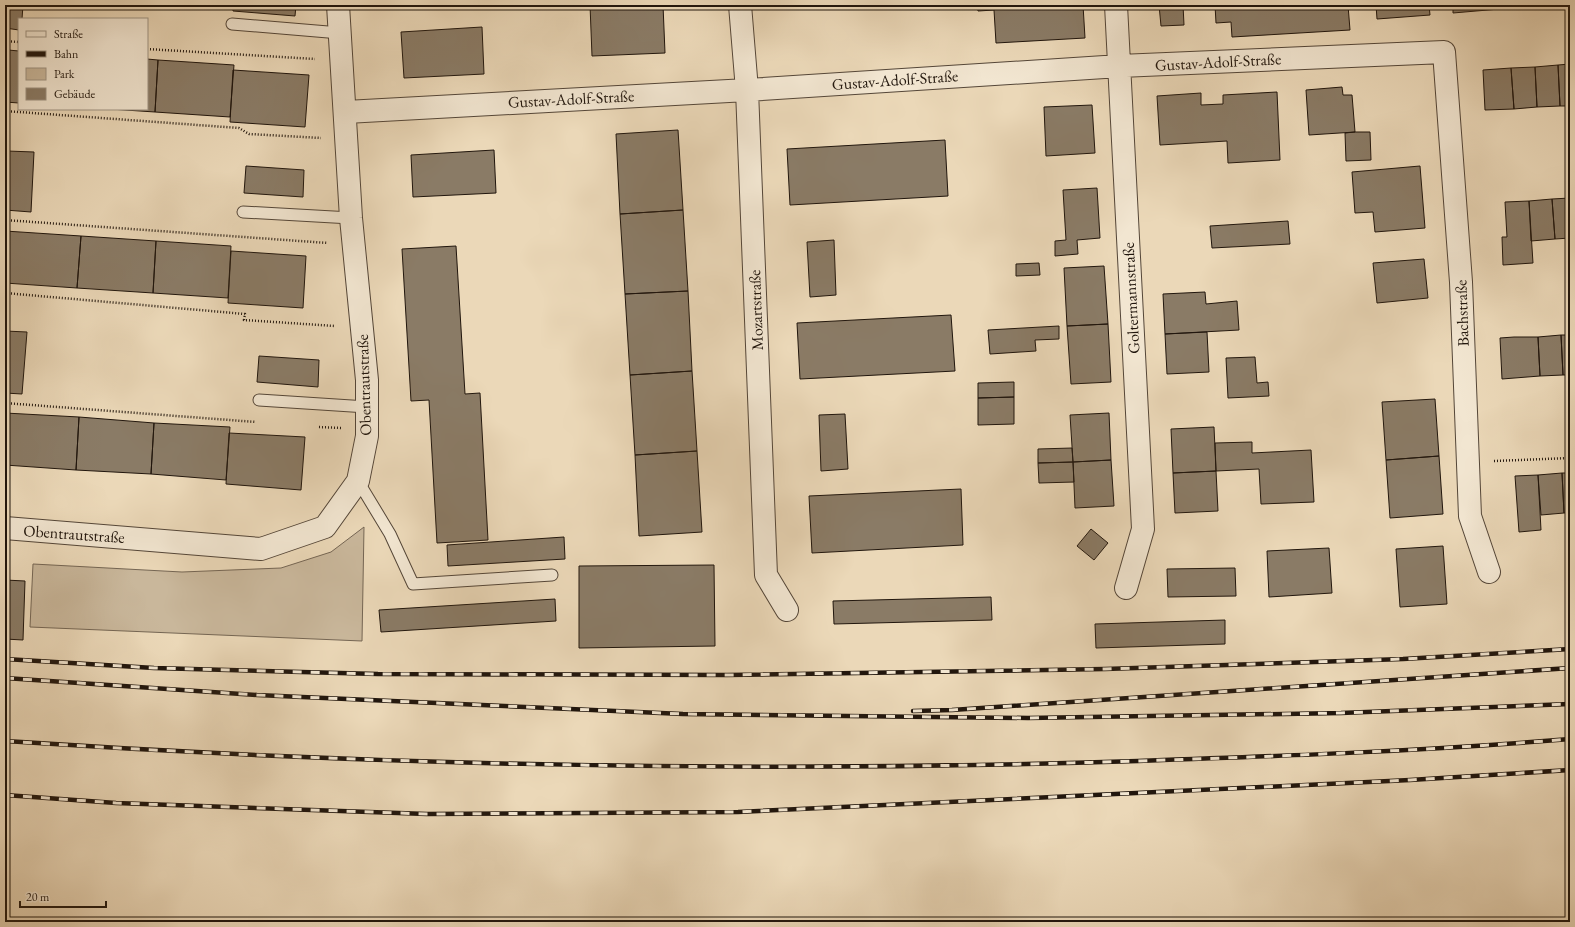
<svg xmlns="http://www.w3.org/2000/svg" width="1575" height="927" viewBox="0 0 1575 927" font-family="'EB Garamond',serif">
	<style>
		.green { fill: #c9b79b; stroke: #756654 }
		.building { fill: #8a7b66; stroke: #21160d }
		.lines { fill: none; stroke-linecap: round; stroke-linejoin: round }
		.lane-casing { stroke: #544638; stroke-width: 13 }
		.street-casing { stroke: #544638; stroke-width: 24 }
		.path { stroke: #21160d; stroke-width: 2.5; stroke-dasharray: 1 2; stroke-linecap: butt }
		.lane { stroke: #f2e6d1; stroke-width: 11 }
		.street { stroke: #f2e6d1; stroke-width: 22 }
		.rail-casing { stroke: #21160d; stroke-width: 4.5 }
		.rail { stroke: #f2e6d1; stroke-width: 3; stroke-dasharray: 9; stroke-linecap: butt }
		.labels { text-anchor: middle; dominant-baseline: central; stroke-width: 3; stroke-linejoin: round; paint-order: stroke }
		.street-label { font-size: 16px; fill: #21160d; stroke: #f2e6d1 }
	</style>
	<rect width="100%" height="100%" fill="#ebd8b8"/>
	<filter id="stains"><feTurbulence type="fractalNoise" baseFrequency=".005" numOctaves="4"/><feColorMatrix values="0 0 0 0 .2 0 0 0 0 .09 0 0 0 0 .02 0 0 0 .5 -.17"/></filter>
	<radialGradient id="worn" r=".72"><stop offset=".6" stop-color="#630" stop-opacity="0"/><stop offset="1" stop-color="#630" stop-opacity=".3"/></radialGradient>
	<path class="green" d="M364,527L362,641L30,627L33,564L182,572L281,568L331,552Z"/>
	<path class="building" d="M5,5H23L22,19H19V30L5,28Z
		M233,5H296L295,16L233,11Z
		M590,5H663L665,53L592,56Z
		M783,5H836L783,8Z
		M977,5H1083L1085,38L996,43L994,10L978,11Z
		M1159,5H1183L1184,25L1161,26Z
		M1215,5H1348L1350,30L1232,37L1231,22L1216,23Z
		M1376,5H1429L1430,15L1377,19Z
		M1453,5H1511V8L1453,13Z
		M482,27L484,74L404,78L401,32Z
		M8,50L19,51V103L5,102Z
		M147,59L158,60L155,112L110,109H147Z
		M158,60L234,65L230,117L155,112Z
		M1570,64V106H1560L1558,65Z
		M1558,65L1560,106L1537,107L1535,67Z
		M1535,67L1537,107L1514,109L1511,68Z
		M1511,68L1514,109L1485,110L1483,70Z
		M233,70L309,75L305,127L230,122Z
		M1342,87L1343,95H1352L1355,132L1309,135L1306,90Z
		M1277,92L1280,160L1228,163L1227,141L1160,145L1157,96L1201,93V105L1223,104V95Z
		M1092,105L1095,153L1046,156L1044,107Z
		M678,130L683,210L620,214L616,134Z
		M1355,132H1370L1371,160L1346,161L1345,133Z
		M945,140L948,196L790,205L787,149Z
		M494,150L496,193L413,197L411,155Z
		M7,151L34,152L31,212L5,210Z
		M246,166L304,170L303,197L244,193Z
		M1420,166L1425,228L1375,232L1373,212L1355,213L1352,172Z
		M1097,188L1100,238L1077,240L1078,254L1055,256V241L1066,240L1063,190Z
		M1570,198V238L1555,239L1552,199Z
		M1552,199L1555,239L1531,241L1529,201Z
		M1529,201L1533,263L1503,265L1502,237H1507L1505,202Z
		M683,210L688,291L625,294L620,214Z
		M1288,221L1290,244L1212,248L1210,226Z
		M5,231L81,236L77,288L5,283Z
		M81,236L156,241L153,293L77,288Z
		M834,240L836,295L810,297L807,242Z
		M156,241L231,246L228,298L153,293Z
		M456,246L465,394L480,393L488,540L437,543L429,400L411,401L402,249Z
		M231,251L306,256L303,308L228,303Z
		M1424,259L1428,298L1377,303L1373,263Z
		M1039,263L1040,275L1016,276V264Z
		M1104,266L1108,324L1067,326L1064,268Z
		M688,291L692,371L630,375L625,294Z
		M1205,292L1206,304L1237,301L1239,330L1165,334L1163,294Z
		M951,315L955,371L800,379L797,323Z
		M1108,324L1111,382L1071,384L1067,326Z
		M1059,326V339L1035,340L1036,351L990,354L988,330Z
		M5,331L27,332L22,394L5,393Z
		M1207,332L1209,372L1167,374L1165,334Z
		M1561,335L1563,375L1540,376L1538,337Z
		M1561,335H1570V375H1563Z
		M1514,337H1538L1540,376L1502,379L1500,338Z
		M259,356L319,360L318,387L257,382Z
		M1255,357L1257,383L1268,382L1269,396L1228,398L1226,358Z
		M692,371L697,451L635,455L630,375Z
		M1014,382V397L978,398V383Z
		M1014,397V424L978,425V398Z
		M1435,399L1439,456L1386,460L1382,402Z
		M5,413L79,417L76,470L5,465Z
		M1109,413L1111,460L1073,462L1070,415Z
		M845,414L848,469L821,471L819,415Z
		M79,417L154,423L151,474L76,470Z
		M154,423L230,427L226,480L151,474Z
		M1214,427L1216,471L1173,473L1171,429Z
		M229,433L305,437L301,490L226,484Z
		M1252,442V453L1311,450L1314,502L1261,504L1259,469L1216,471L1215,443Z
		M1072,448L1073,462L1038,463V449Z
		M697,451L702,532L639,536L635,455Z
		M1439,456L1443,514L1390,518L1386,460Z
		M1111,460L1114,506L1075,508L1073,462Z
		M1073,462L1074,482L1039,483L1038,463Z
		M1216,471L1218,511L1175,513L1173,473Z
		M1562,473L1564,513L1541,515L1538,475Z
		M1562,473H1570V513H1564Z
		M1538,475L1541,530L1519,532L1515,476Z
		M961,489L963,545L812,553L809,496Z
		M1091,529L1108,543L1094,560L1077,546Z
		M564,537L565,559L448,566L447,545Z
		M1443,546L1447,604L1400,607L1396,549Z
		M1329,548L1332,593L1269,597L1267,551Z
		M714,565L715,646L579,648V566Z
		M1235,568L1236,596L1168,597L1167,569Z
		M5,580L25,581L23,640L5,639Z
		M991,597L992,620L834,624L833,601Z
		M555,599L556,621L381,632L379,610Z
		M1225,620V644L1096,648L1095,624Z"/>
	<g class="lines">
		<g class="lane-casing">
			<path id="lane" d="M232,24L340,33
				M243,212L351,218
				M259,400L367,407
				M358,481L390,534L413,584L552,575"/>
		</g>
		<g class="street-casing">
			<path id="street" d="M740,5L747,90L766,575L787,610
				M1116,5L1143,529L1126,588
				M346,112L747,90L1120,66L1444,52L1461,282L1470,516L1489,572
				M5,528L261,549L325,527L358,481L367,436V380L351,218L338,5"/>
		</g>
		<path class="path" d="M5,41L19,42
			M147,49L315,59
			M5,111L239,128L249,134L321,138
			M5,220L328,243
			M5,293L245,314L244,320L335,326
			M5,403L256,422
			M319,427L342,428
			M1494,461L1570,458"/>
		<use href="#lane" class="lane"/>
		<use href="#street" class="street"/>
		<g class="rail-casing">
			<path id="rail" d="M5,659L154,668L378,674L727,675L1105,669L1403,659L1570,649
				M5,678L257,695L683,714L1028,718L1341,713L1570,704
				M913,711L952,710L1570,668
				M5,741C382,766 760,773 1138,761C1282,756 1426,751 1570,739
				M5,795L116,803L427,814L738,812L1410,780L1570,770"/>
		</g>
		<use href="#rail" class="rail"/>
	</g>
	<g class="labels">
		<g class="street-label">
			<text transform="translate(1218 62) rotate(-3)">Gustav-Adolf-Straße</text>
			<text transform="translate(895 80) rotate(-4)">Gustav-Adolf-Straße</text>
			<text transform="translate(571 99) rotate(-3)">Gustav-Adolf-Straße</text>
			<text transform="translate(1131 298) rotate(-93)">Goltermannstraße</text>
			<text transform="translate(756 310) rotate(-92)">Mozartstraße</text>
			<text transform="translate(1462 313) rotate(-92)">Bachstraße</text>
			<text transform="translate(364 385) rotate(-92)">Obentrautstraße</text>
			<text transform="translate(74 534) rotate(4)">Obentrautstraße</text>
		</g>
	</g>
	<rect width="1575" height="927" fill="none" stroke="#ebd8b8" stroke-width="20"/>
	<rect x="6" y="6" width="1563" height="915" fill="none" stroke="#21160d" stroke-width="2"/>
	<rect x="10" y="10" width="1555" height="907" fill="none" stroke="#21160d"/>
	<rect x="18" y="18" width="130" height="92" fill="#f2e6d1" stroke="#9e9383"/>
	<rect x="26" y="31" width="20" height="6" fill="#f2e6d1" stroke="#9e9383"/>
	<text x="54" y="38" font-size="12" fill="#21160d">Straße</text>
	<rect x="26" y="51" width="20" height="6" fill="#21160d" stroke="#9e9383"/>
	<text x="54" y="58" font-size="12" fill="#21160d">Bahn</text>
	<rect x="26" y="68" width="20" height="12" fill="#c9b79b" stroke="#9e9383"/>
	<text x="54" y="78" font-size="12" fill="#21160d">Park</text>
	<rect x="26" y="88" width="20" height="12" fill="#8a7b66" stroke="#9e9383"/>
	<text x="54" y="98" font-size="12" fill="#21160d">Gebäude</text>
	<path d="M20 901v6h86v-6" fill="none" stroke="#21160d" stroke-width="2"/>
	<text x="26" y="901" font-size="12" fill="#21160d" stroke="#f2e6d1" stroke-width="3" paint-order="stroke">20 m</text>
	<rect width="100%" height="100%" filter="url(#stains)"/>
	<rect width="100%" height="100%" fill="url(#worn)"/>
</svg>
